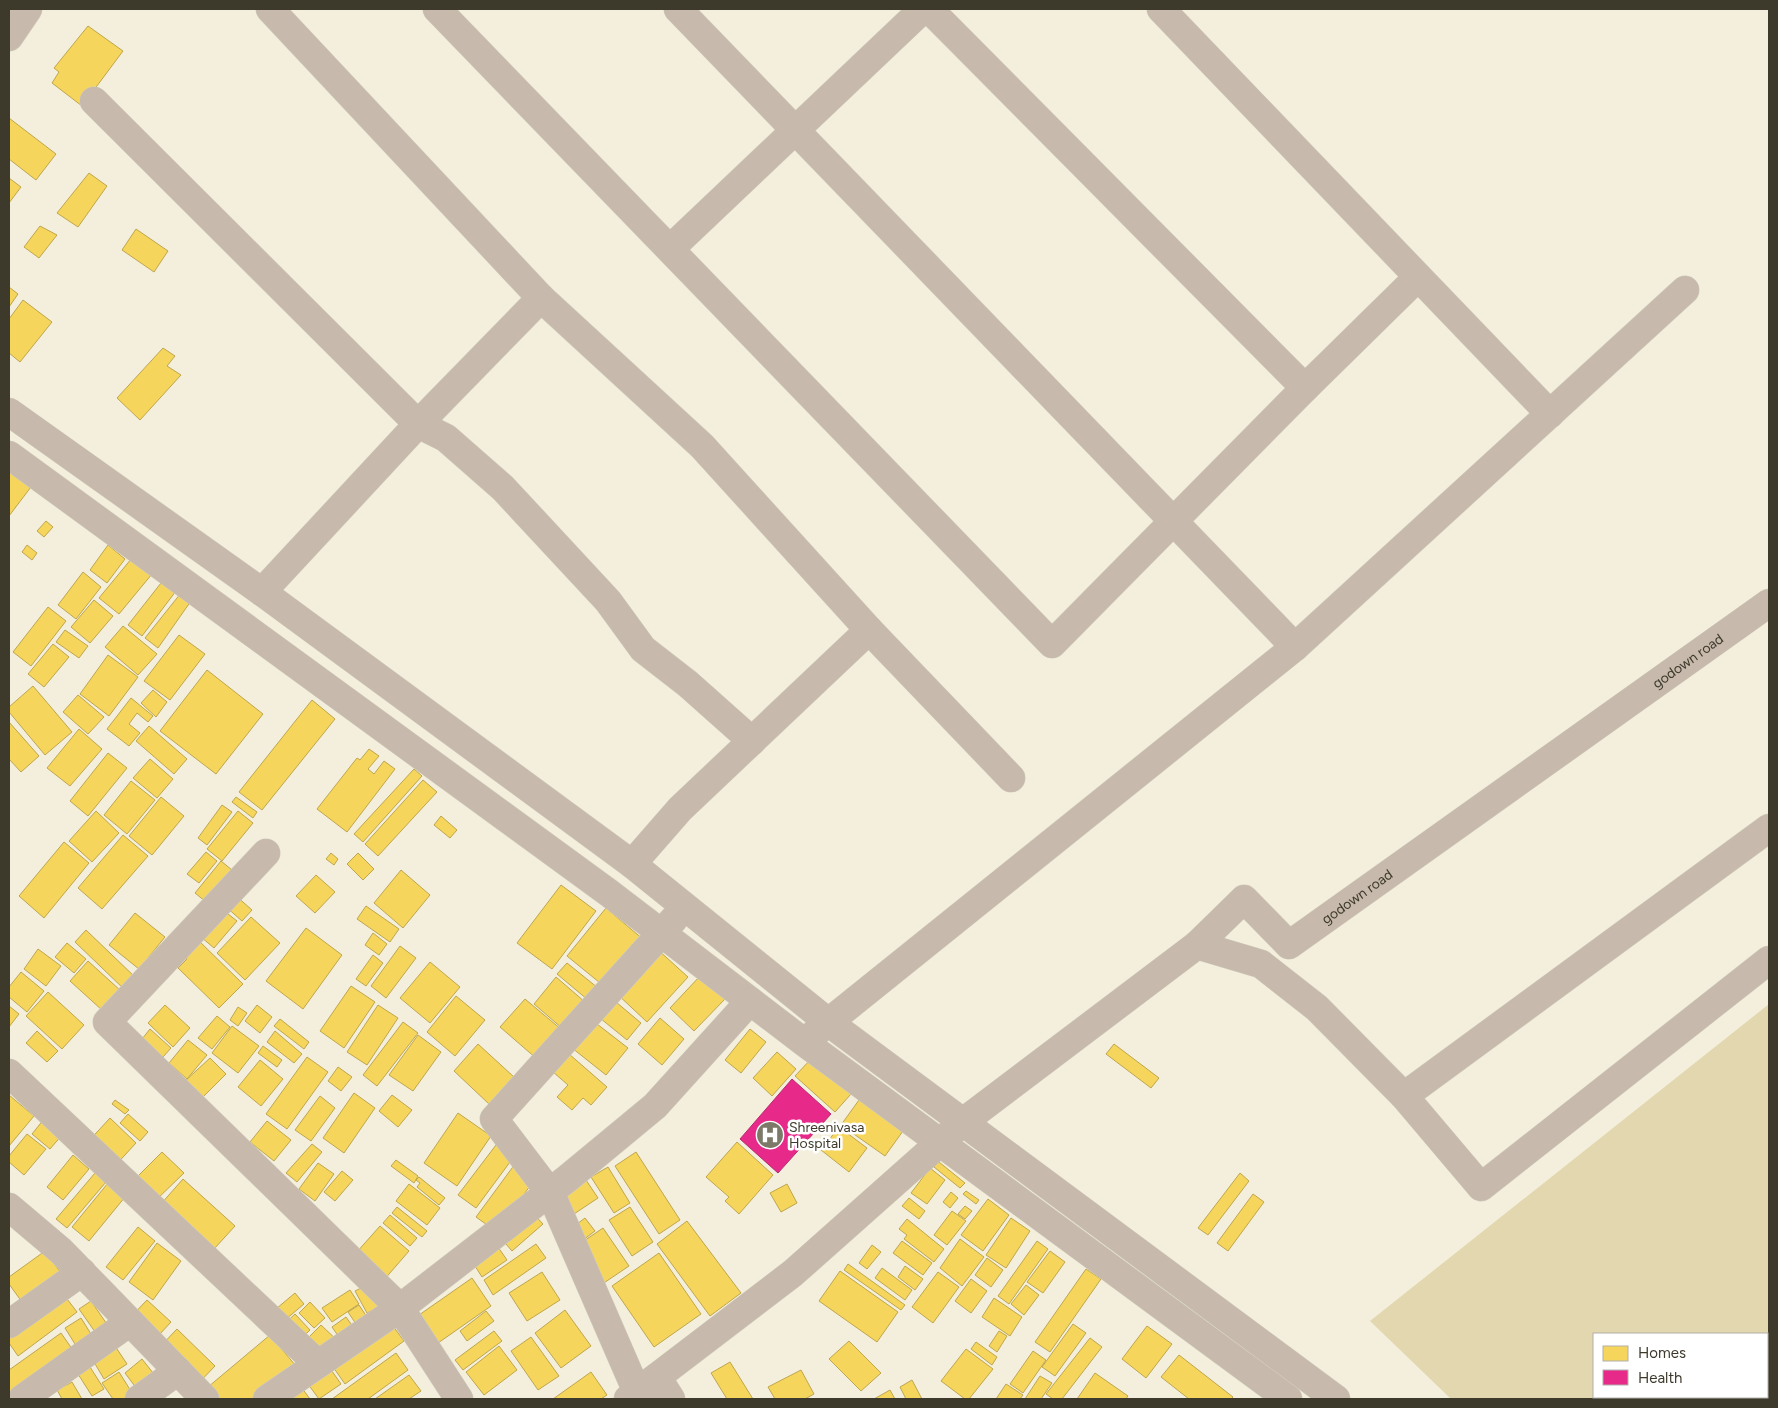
<svg xmlns="http://www.w3.org/2000/svg" width="1778" height="1408" viewBox="0 0 1778 1408" font-family="Figtree,sans-serif">
	<style>
		.green { fill: #e2d7af; fill-rule: evenodd }
		.homes { fill: #f6d55c; stroke: #bea64d }
		.health { fill: #e7298a; stroke: #b42e6e }
		.lines { fill: none; stroke-linecap: round; stroke-linejoin: round }
		.minor-casing { stroke: #d1cdbf; stroke-width: 29 }
		.minor { stroke: #c7b9ac; stroke-width: 28 }
		.labels { text-anchor: middle; dominant-baseline: central; stroke-width: 5; stroke-linejoin: round; paint-order: stroke }
		.street-label { font-size: 14px; fill: #3d392b; stroke: #fff }
		.poi-label { font-size: 14px; fill: #3d392b; stroke: #fff; text-anchor: start }
	</style>
	<rect width="100%" height="100%" fill="#f4efdc"/>
	<path class="green" d="M1769,1004V1399H1451L1370,1321ZM1594,1334H1767V1397H1594Z"/>
	<path class="homes" d="M88,26L123,51L82,106L52,83L59,72L54,68Z
		M9,118L56,154L36,180L9,159Z
		M89,173L107,186L78,227L57,213Z
		M9,178L21,187L9,203Z
		M40,226L57,235L39,258L24,247Z
		M136,229L168,251L154,272L122,250Z
		M9,287L18,294L9,307Z
		M23,300L52,322L20,362L9,353V319Z
		M163,348L175,356L167,366L181,375L140,420L117,398Z
		M9,470L31,487L9,516Z
		M46,521L53,527L44,537L37,531Z
		M27,545L37,553L32,560L22,552Z
		M108,545L125,559L107,583L90,570Z
		M132,558L152,574L119,614L99,598Z
		M83,572L101,587L76,619L58,605Z
		M161,583L176,591L142,636L128,625Z
		M181,593L191,601L158,648L145,638Z
		M94,600L113,616L90,643L71,627Z
		M48,607L66,621L31,666L13,652Z
		M123,626L157,654L138,675L105,647Z
		M65,630L88,646L79,658L56,642Z
		M179,635L205,654L170,700L144,681Z
		M53,644L69,657L44,687L28,674Z
		M108,655L138,677L109,716L80,694Z
		M207,670L263,714L216,774L160,731Z
		M33,686L72,732L45,755L9,712V707Z
		M153,690L167,702L156,717L141,703Z
		M78,695L104,717L88,734L63,712Z
		M131,698L153,716L148,722L137,713L129,724L140,733L129,746L107,729Z
		M312,700L335,719L262,810L239,792Z
		M9,722L39,756L21,772L9,759Z
		M149,726L187,759L174,774L136,741Z
		M79,729L102,749L70,786L47,768Z
		M369,749L379,756L368,769L374,774L384,761L395,769L347,832L317,809L357,758L360,760Z
		M108,753L127,768L88,816L70,801Z
		M150,759L173,779L157,798L133,778Z
		M414,769L422,776L363,842L354,834Z
		M423,780L437,792L378,856L365,844Z
		M131,781L155,800L127,834L104,815Z
		M161,797L184,816L152,855L129,836Z
		M236,797L257,812L253,818L232,802Z
		M222,805L232,812L207,845L198,838Z
		M96,811L119,833L92,862L69,841Z
		M238,811L253,823L222,861L207,849Z
		M441,816L457,830L450,838L434,825Z
		M123,835L148,856L102,909L78,888Z
		M64,842L89,863L44,918L19,896Z
		M206,852L217,861L199,883L187,874Z
		M331,853L338,859L334,865L326,859Z
		M358,853L374,869L363,880L347,864Z
		M221,861L232,870L206,902L195,893Z
		M401,870L430,895L403,928L374,903Z
		M316,875L335,892L315,913L296,896Z
		M561,885L596,911L552,969L517,943Z
		M235,895L252,910L242,921L225,906Z
		M366,906L399,929L390,942L357,919Z
		M606,908L644,940L605,987L567,956Z
		M223,910L237,921L214,948L201,937Z
		M135,913L165,937L139,969L109,945Z
		M251,917L280,943L245,980L217,953Z
		M306,928L342,955L303,1009L266,981Z
		M86,930L136,978L125,990L75,942Z
		M373,933L387,944L379,955L365,945Z
		M197,939L243,984L219,1008L178,968L187,959L183,954Z
		M67,943L86,959L74,973L55,957Z
		M400,946L416,958L386,998L371,986Z
		M656,948L688,977L647,1022L616,993Z
		M38,949L61,966L46,986L24,969Z
		M373,955L383,963L366,986L356,979Z
		M88,961L121,991L103,1011L70,981Z
		M430,962L460,987L430,1023L400,998Z
		M567,963L598,988L588,1000L557,974Z
		M21,972L44,991L27,1012L9,997V987Z
		M701,975L725,999L694,1031L670,1008Z
		M556,977L585,1002L563,1029L534,1004Z
		M351,986L375,1002L344,1048L320,1031Z
		M48,992L84,1025L62,1049L26,1016Z
		M456,996L485,1020L455,1056L427,1032Z
		M610,997L641,1023L627,1040L595,1014Z
		M525,999L562,1030L537,1059L500,1027Z
		M165,1005L190,1028L173,1047L148,1023Z
		M257,1005L272,1017L260,1033L245,1021Z
		M378,1005L398,1018L367,1065L347,1052Z
		M9,1006L19,1014L9,1027Z
		M238,1007L247,1013L238,1026L230,1020Z
		M217,1016L230,1027L212,1049L198,1038Z
		M588,1017L628,1048L606,1075L567,1044Z
		M660,1018L684,1039L662,1065L638,1044Z
		M280,1019L309,1042L304,1049L274,1026Z
		M403,1022L418,1033L377,1086L363,1075Z
		M232,1026L259,1046L238,1073L212,1053Z
		M150,1029L171,1048L163,1057L142,1039Z
		M750,1029L766,1042L741,1073L725,1060Z
		M37,1031L58,1051L47,1062L26,1043Z
		M275,1031L302,1054L294,1063L267,1042Z
		M418,1035L441,1052L413,1091L389,1075Z
		M188,1040L207,1055L187,1079L169,1063Z
		M478,1044L514,1077L489,1104L454,1071Z
		M1114,1044L1159,1078L1151,1088L1106,1054Z
		M263,1046L282,1060L277,1067L258,1053Z
		M561,1047L607,1087L591,1105L583,1098L572,1110L557,1097L568,1085L545,1065Z
		M777,1052L796,1069L772,1096L753,1078Z
		M307,1057L328,1072L287,1129L266,1114Z
		M210,1058L226,1074L201,1099L184,1082Z
		M811,1059L851,1094L835,1112L795,1076Z
		M260,1060L283,1079L261,1106L238,1087Z
		M338,1067L352,1077L341,1091L328,1081Z
		M354,1093L375,1108L344,1153L323,1138Z
		M9,1095L34,1116L9,1146Z
		M392,1095L412,1110L398,1127L379,1111Z
		M320,1096L335,1108L311,1141L295,1130Z
		M115,1100L129,1110L125,1114L112,1104Z
		M859,1100L903,1131L885,1156L841,1125Z
		M458,1113L491,1136L457,1186L424,1163Z
		M128,1114L148,1132L140,1141L120,1123Z
		M110,1118L136,1143L113,1168L86,1144Z
		M44,1119L62,1135L50,1149L32,1134Z
		M267,1121L291,1140L274,1161L250,1142Z
		M839,1127L867,1148L849,1172L821,1150Z
		M27,1134L46,1149L24,1175L9,1162V1156Z
		M737,1142L773,1175L739,1214L725,1201L729,1197L706,1177Z
		M312,1144L322,1152L297,1182L286,1173Z
		M496,1145L513,1158L476,1208L458,1195Z
		M162,1152L184,1173L153,1203L132,1182Z
		M636,1152L680,1220L659,1234L615,1166Z
		M73,1155L89,1169L63,1200L47,1187Z
		M396,1160L418,1176L414,1183L391,1166Z
		M939,1162L965,1183L960,1188L934,1167Z
		M318,1163L334,1174L315,1201L299,1189Z
		M515,1164L535,1179L497,1232L476,1217Z
		M608,1167L630,1203L614,1213L591,1177Z
		M930,1168L945,1180L927,1204L911,1193Z
		M342,1171L353,1180L335,1201L324,1192Z
		M95,1173L106,1182L67,1228L56,1219Z
		M1240,1173L1249,1181L1208,1235L1198,1228Z
		M419,1177L445,1198L439,1205L417,1187L420,1183L416,1180Z
		M183,1179L235,1226L204,1260L153,1213Z
		M586,1180L598,1198L565,1220L553,1203Z
		M108,1183L125,1197L89,1241L72,1227Z
		M409,1184L440,1208L427,1225L396,1201Z
		M787,1184L797,1203L781,1212L770,1193Z
		M966,1191L979,1200L976,1204L963,1194Z
		M951,1192L958,1198L950,1208L943,1202Z
		M1253,1194L1264,1202L1228,1251L1217,1243Z
		M909,1198L925,1211L919,1219L902,1206Z
		M988,1199L1009,1215L983,1251L961,1235Z
		M965,1206L972,1211L965,1219L958,1214Z
		M397,1207L427,1231L422,1237L392,1213Z
		M630,1207L653,1242L632,1256L609,1220Z
		M529,1209L543,1224L512,1251L499,1236Z
		M952,1211L966,1221L947,1245L934,1235Z
		M390,1215L417,1238L410,1246L383,1223Z
		M585,1218L595,1231L579,1243L569,1230Z
		M1011,1218L1030,1231L1006,1268L986,1255Z
		M907,1219L944,1249L934,1262L904,1239L907,1235L899,1229Z
		M687,1221L741,1293L710,1316L657,1244Z
		M380,1226L409,1251L377,1288L348,1262Z
		M138,1227L155,1241L123,1280L106,1267Z
		M603,1228L629,1266L595,1289L569,1251Z
		M960,1239L984,1257L962,1286L940,1268Z
		M902,1241L932,1263L923,1275L893,1253Z
		M1037,1241L1048,1249L1009,1304L998,1296Z
		M157,1243L181,1261L153,1300L129,1282Z
		M536,1244L546,1258L493,1295L484,1280Z
		M872,1245L881,1252L867,1269L859,1263Z
		M498,1247L507,1260L482,1277L473,1263Z
		M45,1251L66,1280L27,1309L9,1284V1277Z
		M1050,1251L1065,1262L1043,1293L1027,1282Z
		M659,1253L701,1314L654,1347L612,1286Z
		M987,1258L1003,1270L991,1287L975,1275Z
		M848,1264L905,1305L901,1310L844,1270Z
		M905,1266L923,1279L915,1290L898,1277Z
		M882,1268L912,1290L905,1300L875,1278Z
		M1086,1269L1101,1279L1050,1352L1035,1342Z
		M840,1271L898,1312L877,1342L819,1301Z
		M542,1272L560,1300L527,1321L509,1293Z
		M938,1272L959,1287L933,1323L912,1307Z
		M472,1278L491,1306L428,1350L409,1322Z
		M971,1279L987,1291L971,1313L955,1301Z
		M367,1285L379,1307L367,1313L355,1291Z
		M1026,1285L1039,1295L1024,1315L1011,1304Z
		M350,1290L359,1304L332,1322L322,1308Z
		M61,1291L77,1312L18,1356L9,1343V1329Z
		M295,1293L304,1304L279,1325L270,1314Z
		M994,1298L1022,1317L1010,1336L982,1317Z
		M147,1300L171,1322L147,1348L123,1325Z
		M91,1301L111,1330L100,1339L79,1309Z
		M310,1302L325,1318L314,1328L299,1313Z
		M359,1305L373,1326L362,1333L348,1312Z
		M565,1310L591,1346L561,1368L535,1333Z
		M486,1311L494,1321L467,1341L460,1331Z
		M295,1314L310,1330L294,1345L279,1329Z
		M346,1317L359,1335L345,1346L332,1327Z
		M81,1318L96,1342L80,1352L65,1328Z
		M390,1322L404,1341L345,1384L331,1364Z
		M1073,1324L1086,1333L1055,1376L1042,1367Z
		M321,1325L340,1343L325,1359L306,1340Z
		M1147,1326L1172,1344L1146,1378L1122,1359Z
		M177,1329L215,1366L193,1389L155,1352Z
		M494,1331L502,1341L463,1370L455,1360Z
		M999,1331L1007,1336L997,1352L989,1346Z
		M61,1333L77,1356L9,1399V1370Z
		M270,1335L301,1372L268,1399H218L208,1387Z
		M531,1337L559,1376L538,1390L511,1351Z
		M1090,1338L1102,1347L1062,1399H1053L1046,1394Z
		M849,1341L881,1373L861,1391L829,1359Z
		M976,1342L997,1357L992,1365L971,1349Z
		M113,1343L127,1364L104,1379L91,1357Z
		M499,1346L517,1370L484,1395L466,1372Z
		M966,1349L993,1369L969,1399H965L941,1381Z
		M1033,1351L1046,1360L1023,1393L1010,1384Z
		M396,1353L408,1370L368,1399H332Z
		M1179,1355L1233,1397L1231,1399H1189L1161,1377Z
		M142,1359L161,1383L143,1397L125,1373Z
		M730,1362L753,1399H727L711,1373Z
		M327,1364L341,1384L319,1399L305,1380Z
		M90,1367L104,1389L92,1396L78,1374Z
		M801,1370L814,1394L805,1399H775L768,1387Z
		M119,1372L134,1396L130,1399H113L102,1383Z
		M591,1372L607,1395L601,1399H553Z
		M1095,1373L1128,1396L1126,1399H1077Z
		M409,1375L421,1391L409,1399H375Z
		M1040,1376L1052,1383L1041,1399H1025Z
		M912,1380L922,1399H906L900,1387Z
		M72,1382L82,1399H62L57,1390Z
		M299,1384L310,1399H278Z
		M1006,1384L1023,1395L1020,1399H996Z
		M890,1390L895,1399H874Z"/>
	<path class="health" d="M792,1079L831,1114L778,1173L740,1139Z"/>
	<g class="lines">
		<g class="minor-casing">
			<g id="minor">
				<path d="M437,9L1052,644L1305,388L929,9"/>
				<path d="M678,9L1295,647"/>
				<path d="M1161,9L1550,414"/>
				<path d="M9,37L28,9"/>
				<path d="M94,101L418,424L446,438L503,488L608,601L643,649L688,684L752,741"/>
				<path d="M670,249L923,9"/>
				<path d="M541,298L702,446L869,630L680,809L632,864"/>
				<path d="M1305,388L1418,277"/>
				<path d="M9,412L262,592L632,864L828,1022L1336,1399"/>
				<path d="M9,455L609,893L805,1043L1288,1399"/>
				<path d="M262,592L418,424L541,298L270,9"/>
				<path d="M869,630L1011,778"/>
				<path d="M266,853L107,1022L400,1308L459,1399"/>
				<path d="M1197,945L1261,964L1317,1008L1404,1096L1481,1187L1769,960"/>
				<path d="M815,1033L1295,647L1685,290"/>
				<path d="M9,1073L318,1364"/>
				<path d="M1404,1096L1769,828"/>
				<path d="M9,1207L61,1251L205,1399"/>
				<path d="M9,1324L82,1272"/>
				<path d="M657,1377L671,1399"/>
				<path d="M637,1392L551,1194L494,1119L674,919"/>
				<path d="M22,1399L130,1322"/>
				<path d="M139,1399L178,1371"/>
				<path d="M267,1399L400,1308L568,1178L655,1106L750,1001"/>
				<path id="s1" d="M628,1399L793,1273L963,1122L1197,945L1244,899L1289,945L1769,603"/>
			</g>
		</g>
		<use href="#minor" class="minor"/>
	</g>
	<defs>
		<g id="hospital-disc" transform="scale(1.4375)"><circle r="9.5" fill="#7d7969" stroke="#fff"/><path d="M-5-5h3v3.5h4V-5h3V5h-3V1.5h-4V5h-3Z" fill="#fff"/></g>
	</defs>
	<g fill-rule="evenodd">
		<use href="#hospital-disc" x="770" y="1135"/>
	</g>
	<g class="labels">
		<g class="street-label">
			<text stroke="none"><textPath href="#s1" startOffset="1348">godown road</textPath></text>
			<text stroke="none"><textPath href="#s1" startOffset="942">godown road</textPath></text>
		</g>
		<g class="poi-label">
			<text x="789" y="1127">Shreenivasa<tspan x="789" dy="16">Hospital</tspan></text>
		</g>
	</g>
	<rect width="1778" height="1408" fill="none" stroke="#3d392b" stroke-width="20"/>
	<rect x="1593" y="1333" width="175" height="65" fill="#ffffff" stroke="#b1b0aa"/>
	<rect x="1603" y="1346" width="25" height="15" fill="#f6d55c" stroke="#b1b0aa"/>
	<text x="1638" y="1358" font-size="15" fill="#3d392b">Homes</text>
	<rect x="1603" y="1370" width="25" height="15" fill="#e7298a" stroke="#b1b0aa"/>
	<text x="1638" y="1383" font-size="15" fill="#3d392b">Health</text>
</svg>
